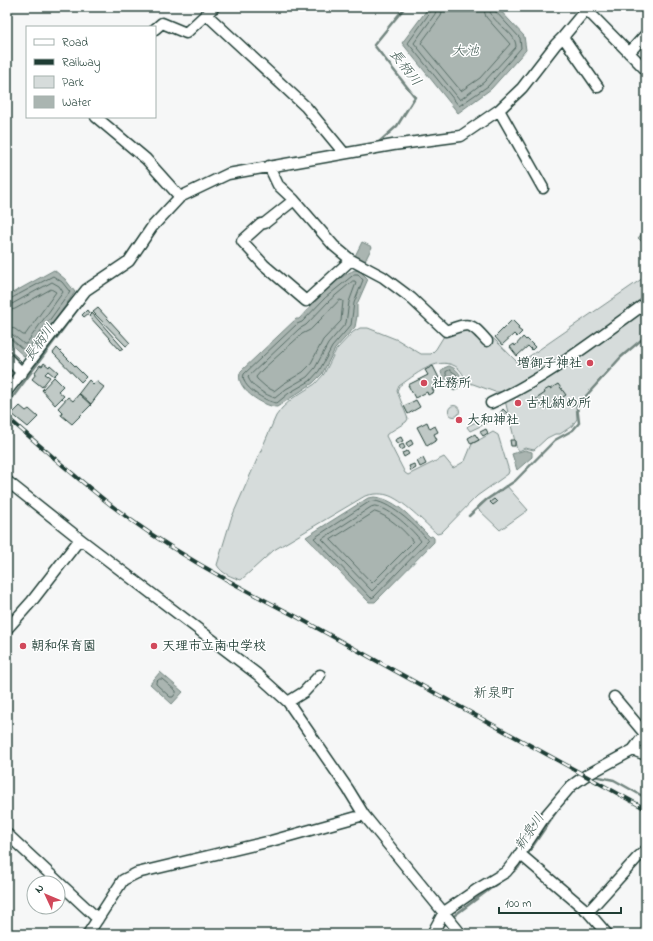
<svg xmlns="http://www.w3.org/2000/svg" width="653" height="941" viewBox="0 0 653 941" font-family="'Indie Flower','Klee One',sans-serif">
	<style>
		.green { fill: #d6dcdb; stroke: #7a8c88 }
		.water { fill: #aab5b1; stroke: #72857f }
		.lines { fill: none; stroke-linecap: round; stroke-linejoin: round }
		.shore { stroke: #576d66; stroke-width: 1 }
		.stream { stroke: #72857f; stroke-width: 2.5 }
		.building { fill: #c0c9c6; stroke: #1f3d34 }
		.minor-casing { stroke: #1f3d34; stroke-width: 13 }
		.minor { stroke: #fff; stroke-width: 10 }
		.rail-casing { stroke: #1f3d34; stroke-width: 4 }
		.rail { stroke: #fff; stroke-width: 2.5; stroke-dasharray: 8; stroke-linecap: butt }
		.poi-dot { fill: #d1495b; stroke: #fff; stroke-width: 1.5 }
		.labels { text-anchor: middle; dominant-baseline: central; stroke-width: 3; stroke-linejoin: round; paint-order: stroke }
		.poi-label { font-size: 13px; font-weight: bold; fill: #1f3d34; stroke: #fff; text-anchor: start }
		.water-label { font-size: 14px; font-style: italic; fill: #49615a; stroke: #fff }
		.neighbourhood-label { font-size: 14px; fill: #1f3d34; stroke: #fff }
	</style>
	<rect width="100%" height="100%" fill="#f6f7f7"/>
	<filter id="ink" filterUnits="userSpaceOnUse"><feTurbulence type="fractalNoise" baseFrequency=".025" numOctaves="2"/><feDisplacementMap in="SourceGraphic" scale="8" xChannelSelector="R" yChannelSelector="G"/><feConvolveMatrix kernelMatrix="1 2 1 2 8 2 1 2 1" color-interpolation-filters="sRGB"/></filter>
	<g filter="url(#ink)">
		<path class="green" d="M646,276V335L605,373L587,395L576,405L577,419L572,426L560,434H555L547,438L534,450L525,448L519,451L517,450L503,392H495L473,384L468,383C465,378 461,369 455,366C436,356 414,376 399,386L397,391L408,419L406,422L387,434L386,436L405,473L408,475L444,457L453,468L455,467L465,461L472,444L493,432L498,435L509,471L508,474L477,496L441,533L437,534C425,523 402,499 387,495C380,493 372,494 365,496L274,550L241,580C232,577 222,574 217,565L231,519L276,416L282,408L293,398L315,384L324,374L336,350L353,332L360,328H368L398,340L421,354H431L436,349L450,326L462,320C484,326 500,345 516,361L521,362Z
			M448.5 411a5.5 5.5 0 1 1 11 0a5.5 5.5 0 1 1-11 0Z
			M486,418L488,421L487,423L470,431L467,427L469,425Z
			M506,485L528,510L500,530L476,507Z"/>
		<path class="water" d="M429,7H497L524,36L526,50L491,89L458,113L402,43Z
			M646,229V246L638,238Z
			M362,242L372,247L364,263L354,258Z
			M54,270L65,279L75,292L29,357H25L7,341V296Z
			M355,270L360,271L368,279L357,304V316L355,327L335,349L322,374L313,383L277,407C264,407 232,387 241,371L296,319H299C312,305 337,276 355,270Z
			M449,366C458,369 460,374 463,382L460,388L454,391C448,387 443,379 441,372L444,368Z
			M525,450L532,452V457L517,470L512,454Z
			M374,497C398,499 414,522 430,537L432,536L434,538V542L375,602H369L306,537L368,498Z
			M160,672L183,692L172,704L150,684Z"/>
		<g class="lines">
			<path class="shore" d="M432,7L431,11L408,43L459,106L488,86L521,48L520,38L495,11L494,7
				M437,7L435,14L414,43L460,100L484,82L516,47C516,30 490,24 489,7
				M443,7L441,16L421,43L461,91L480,78L510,44L486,17L483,7
				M355,274H358L363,280L354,303L351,325L332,347L319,371L310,381L289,393L277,403C266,402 239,386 244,374L297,324L302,322L325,298Z
				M353,281H355L356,283L349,302L346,323L328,344L315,368L307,377L286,389L275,398C266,395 251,387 248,377L299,329L306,325L329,301Z
				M7,300L10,299L53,276L62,282L70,292L27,351H25L11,339L7,338
				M340,300L343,301L341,321L323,340L310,365L303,372L283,384L274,391L266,387L257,379L256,377L262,370L302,334L310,330Z
				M7,305L12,304L52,282L59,286L63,292L26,344H24L13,335L7,333
				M7,311L15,309L51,289L56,292L25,335H23L15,329L7,327
				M450,370L456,374L459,382L458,385L455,386H453L446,374V372Z
				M375,501C391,503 419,528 428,541L374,597L371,598L314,538L369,502Z
				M375,506C390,508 413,530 421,541L372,591L322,539L371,507Z
				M375,512C387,515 406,531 413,542L372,583L331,540Z
				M160,679H162L176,691V693L173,697H170L156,684V682Z"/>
			<path class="stream" d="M379,142L397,126L415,97L374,45L405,7
				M7,405L83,302
				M469,516L486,500L515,481L555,440L573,430L579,423L577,406L621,357L646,336
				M592,778L594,776L614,780L646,798
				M526,856L558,809
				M510,874L518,868L523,860
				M451,918L502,880
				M440,929L447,921"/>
		</g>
		<path class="building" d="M98,308L130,343L126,346L93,312Z
			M87,310L89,313L84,317L82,315Z
			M92,313L123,348L120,350L89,316Z
			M512,320L519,327L518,329L522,332L517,337L514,334L502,345L495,337Z
			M523,337L526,340L527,339L535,347L532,350L528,346L517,356L510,347L514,344L515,346Z
			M7,348L21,361L17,365L7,355Z
			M57,348L86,377L81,382L53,353Z
			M7,363L18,374L12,380L7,374Z
			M44,363L49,367L50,365L58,372L54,376L48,371L45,374L50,377L42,387L32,379L36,374L35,372L40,365L42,366Z
			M433,366L439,378L435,380L437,386L432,388L434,392L428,395L427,392L415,398L408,385L428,375L425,370Z
			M54,377L63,386L58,391L64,396L55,405L42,390Z
			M89,380L93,384L96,381L104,387L91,404L79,393Z
			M558,384L566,395L544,410L536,399L545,393L544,391L549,388L550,389Z
			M79,394L91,405L72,424L61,415L62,412L58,408L68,397L73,401Z
			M416,400L420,407L408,414L404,406Z
			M20,406L26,411L29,409L38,417L28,427L12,414Z
			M503,409L507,413L503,416L500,413Z
			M427,422L430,429L435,426L438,432L434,434L437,440L427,446L417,427Z
			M486,429L488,433L483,436L480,432Z
			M475,434L479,440L471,444L468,438Z
			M401,437L403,441L397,444L395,440Z
			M411,440L413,444L408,447L406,443Z
			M510,440H515V446H511Z
			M403,444L405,448L401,450L399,446Z
			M407,451L409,454L404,457L402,453Z
			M423,458L426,464L420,467L417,461Z
			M414,464L416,468L411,471L409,466Z
			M494,499L497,502L493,505L490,502Z"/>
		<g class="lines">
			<g class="minor-casing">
				<path id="minor" d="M584,7L646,70
					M207,15L306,107L344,153
					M155,29L162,23L186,33L214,7
					M563,37L598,87
					M629,53L646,34
					M499,110L543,188
					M96,117L146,159L180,197
					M269,166L278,185L294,200L334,246L351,260L383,277L411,298L446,331C470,322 470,322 487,341
					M294,200L265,223L261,224L242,241L264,265L306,301L351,260
					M7,358L22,373
					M7,391L86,290L129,261L152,227L180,197L228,174L393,145L461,136L499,110L522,88L556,44L563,37L588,7
					M491,403C547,378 596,339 646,303
					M7,481L80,539L257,674L288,702L348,789L364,815L461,934
					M7,629L32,601L80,539
					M288,702L304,692L320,675
					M633,750L646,755
					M7,834L98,919
					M520,854L588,912L607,934
					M588,912L637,858L646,850
					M88,934L123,880L137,873L271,841L364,815
					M432,934L444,912L476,890L506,872L515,861L543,819L571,786L585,776L633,750L645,734L614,697"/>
			</g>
			<use href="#minor" class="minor"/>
			<g class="rail-casing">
				<path id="rail" d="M7,417C40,446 73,475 107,502C165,548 231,583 297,617L646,809"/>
			</g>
			<use href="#rail" class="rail"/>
		</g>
	</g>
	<g class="poi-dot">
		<circle cx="590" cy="363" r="4"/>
		<circle cx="424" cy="383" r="4"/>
		<circle cx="518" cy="403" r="4"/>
		<circle cx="459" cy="420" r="4"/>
		<circle cx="23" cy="646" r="4"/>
		<circle cx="154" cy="646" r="4"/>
	</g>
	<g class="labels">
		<g class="poi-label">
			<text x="582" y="363" text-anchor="end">増御子神社</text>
			<text x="432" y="383">社務所</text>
			<text x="526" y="403">古札納め所</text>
			<text x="467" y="420">大和神社</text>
			<text x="31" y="646">朝和保育園</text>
			<text x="162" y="646">天理市立南中学校</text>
		</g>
		<g class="water-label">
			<text x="465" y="51">大池</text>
			<text transform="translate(405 68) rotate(52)">長柄川</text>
			<text transform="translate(40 343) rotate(-54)">長柄川</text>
			<text transform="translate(530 832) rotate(-56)">新泉川</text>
		</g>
		<g class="neighbourhood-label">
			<text x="494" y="693">新泉町</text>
		</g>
	</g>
	<rect width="653" height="941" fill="none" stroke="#fff" stroke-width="24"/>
	<rect x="12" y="12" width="629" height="917" fill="none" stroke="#1f3d34" stroke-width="1.5" filter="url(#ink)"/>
	<rect x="26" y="26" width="130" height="92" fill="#ffffff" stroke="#a5b1ae"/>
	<rect x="34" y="39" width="20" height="6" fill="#ffffff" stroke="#a5b1ae"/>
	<text x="62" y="46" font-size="12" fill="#1f3d34">Road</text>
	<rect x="34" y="59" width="20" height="6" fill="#1f3d34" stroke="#a5b1ae"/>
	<text x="62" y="66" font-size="12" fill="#1f3d34">Railway</text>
	<rect x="34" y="76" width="20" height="12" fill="#d6dcdb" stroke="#a5b1ae"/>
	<text x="62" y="86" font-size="12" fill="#1f3d34">Park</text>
	<rect x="34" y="96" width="20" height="12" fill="#aab5b1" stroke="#a5b1ae"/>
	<text x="62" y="106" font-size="12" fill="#1f3d34">Water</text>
	<g transform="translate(46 895) rotate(314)"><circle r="19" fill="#ffffff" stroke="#a5b1ae"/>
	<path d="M0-3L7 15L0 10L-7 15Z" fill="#d1495b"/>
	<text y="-6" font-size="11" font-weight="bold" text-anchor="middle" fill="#1f3d34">N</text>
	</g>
	<path d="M499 907v6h122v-6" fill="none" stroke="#1f3d34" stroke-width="2"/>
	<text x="505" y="907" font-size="12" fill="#1f3d34" stroke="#ffffff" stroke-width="3" paint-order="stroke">100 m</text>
</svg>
